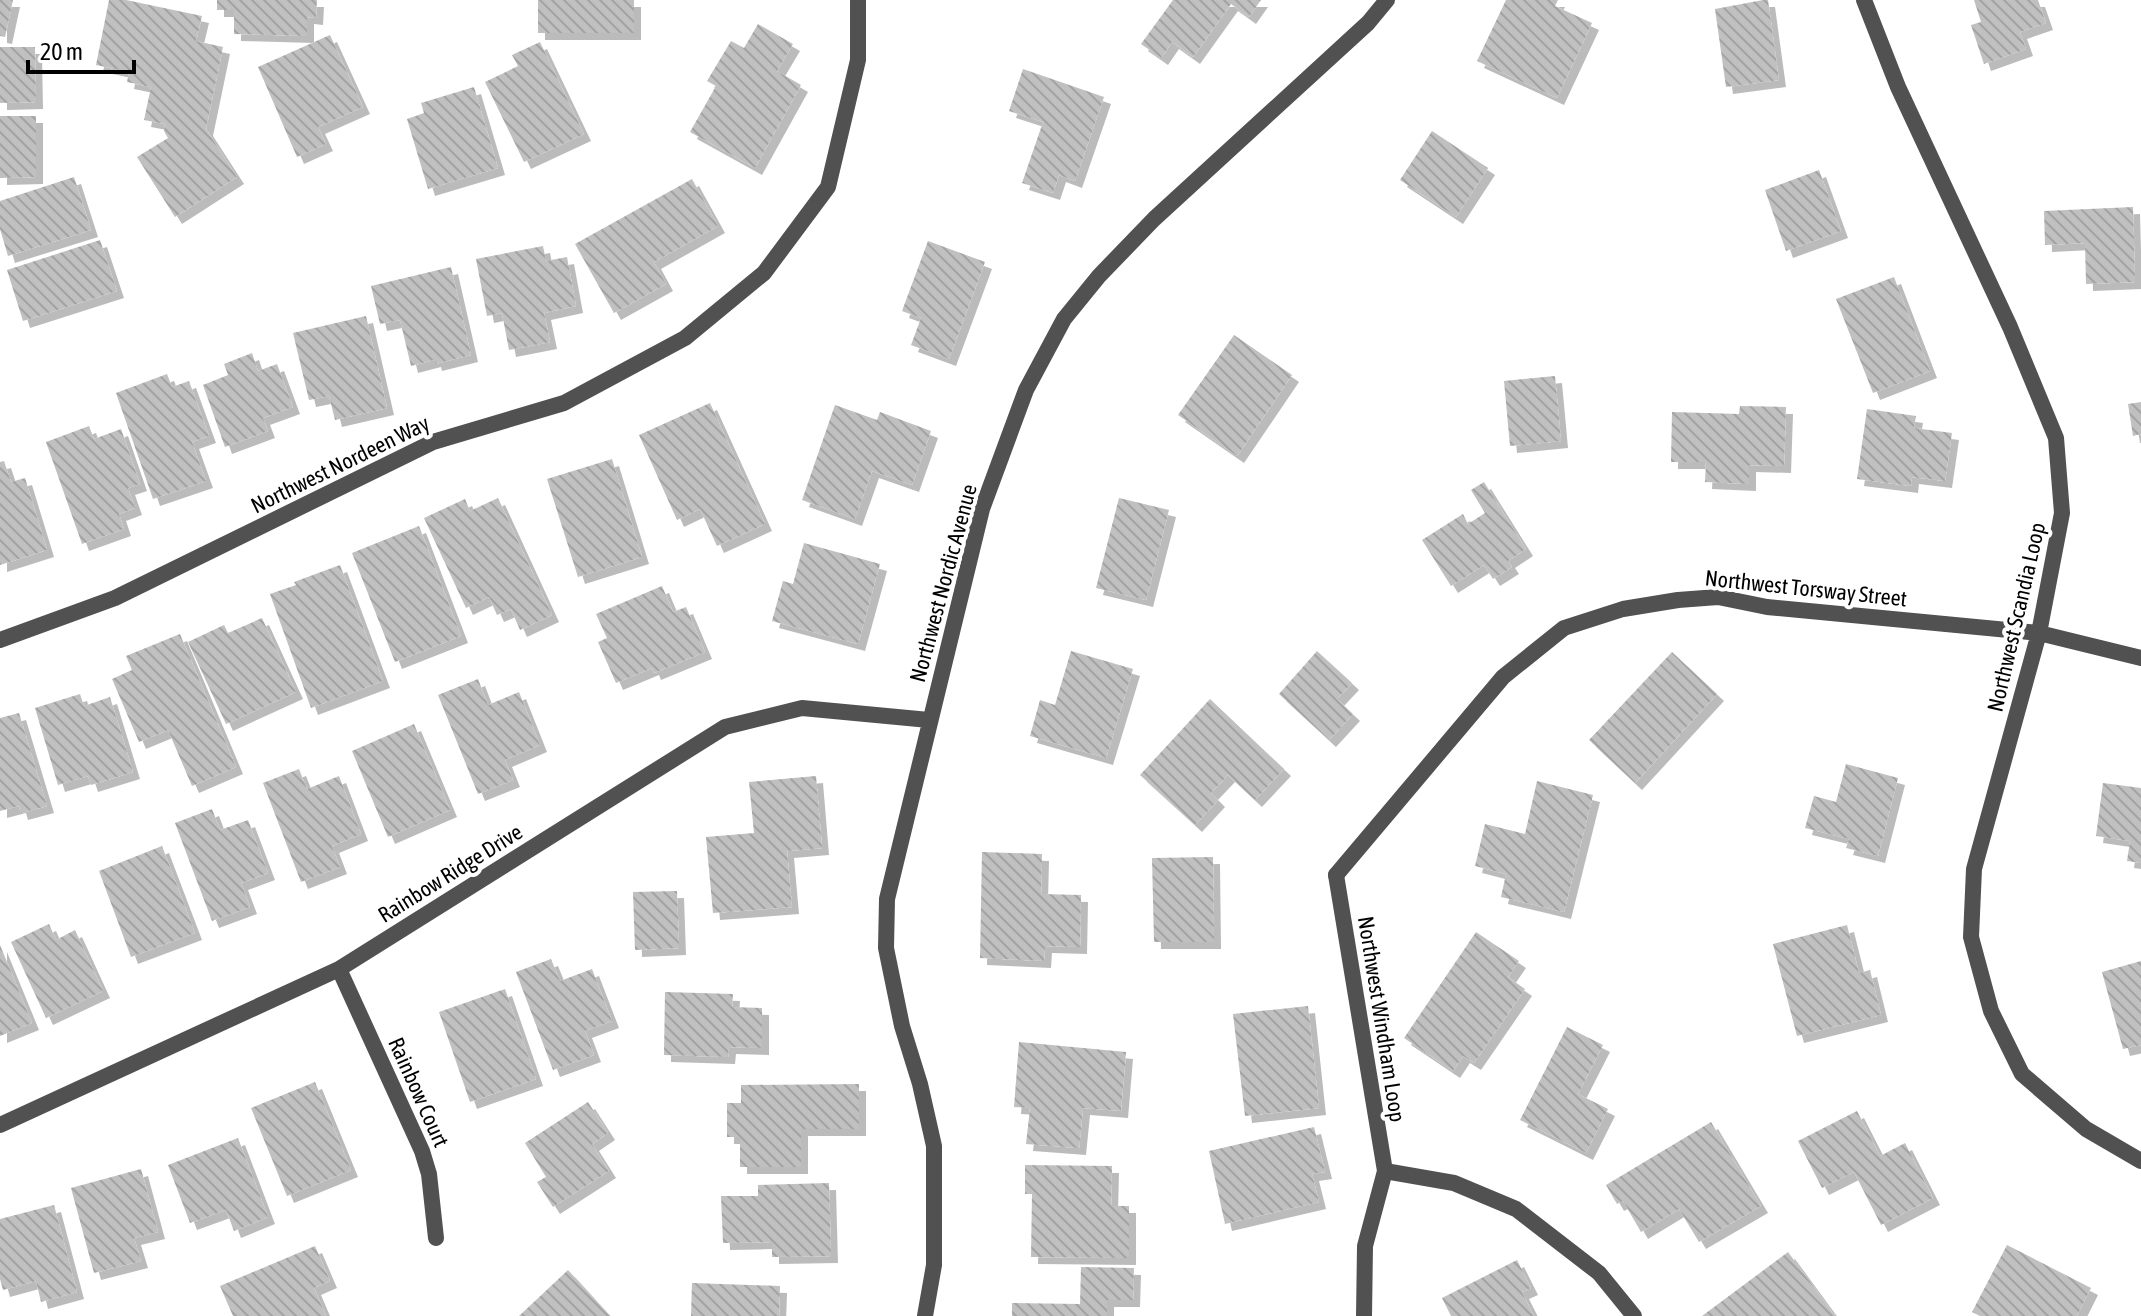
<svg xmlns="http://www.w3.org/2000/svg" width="2141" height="1316" viewBox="0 0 2141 1316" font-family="'Asap Condensed',sans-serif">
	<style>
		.building { fill: url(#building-back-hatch); filter: url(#shadow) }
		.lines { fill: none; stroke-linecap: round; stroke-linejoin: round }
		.lane { stroke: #515151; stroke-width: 16 }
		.street { stroke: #515151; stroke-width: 16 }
		.labels { text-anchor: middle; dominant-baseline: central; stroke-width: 8; stroke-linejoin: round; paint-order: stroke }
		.street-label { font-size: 22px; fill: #000; stroke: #fff }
	</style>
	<defs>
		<pattern id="building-back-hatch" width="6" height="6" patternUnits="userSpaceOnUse" patternTransform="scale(2)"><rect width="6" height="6" fill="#c0c0c0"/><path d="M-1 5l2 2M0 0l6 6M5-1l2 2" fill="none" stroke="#a3a3a3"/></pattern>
		<filter id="shadow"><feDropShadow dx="7" dy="7" stdDeviation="0" flood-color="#0004"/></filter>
	</defs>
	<rect width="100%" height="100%" fill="#fff"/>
	<path class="building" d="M0,0H13L5,37L0,36Z
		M109,0H126L202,16L196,41L223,47L206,129L237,177L175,217L137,157L168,138L164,131L165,124L144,120L151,87L127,82L129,72L96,65Z
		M217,0H317L316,18L307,17V36L234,34V10H217Z
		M538,0H634V33H538Z
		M1173,0H1261L1249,17L1231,4L1193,57L1172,42L1161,58L1141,44Z
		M1506,0H1558L1555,6L1592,23L1557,98L1477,61Z
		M1763,0H1768L1779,80L1726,87L1715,9Z
		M1974,0H2038L2046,23L2020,32L2026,49L1984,64L1971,25L1981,22Z
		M758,24L793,44L777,71L801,85L755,168L690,132L716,86L707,81L731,41L744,48Z
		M330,35L363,107L318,127L326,144L297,157L258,67Z
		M540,42L584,134L524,162L485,82L518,66L512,55Z
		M0,47H35L36,102L0,103Z
		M1023,69L1104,97L1075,181L1059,175L1053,193L1022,183L1043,122L1009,111Z
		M474,87L498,168L428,189L407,119L424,113L421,103Z
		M0,116H36V177L0,178Z
		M1432,131L1488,168L1456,217L1400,180Z
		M1819,170L1841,231L1786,251L1765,190Z
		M74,177L91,230L8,256L0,229V201Z
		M692,179L718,226L654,262L666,284L614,313L575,244Z
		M2133,207L2135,282L2086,284L2085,243L2045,245L2044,211Z
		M100,240L117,291L23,321L7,270Z
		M928,241L985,262L949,359L911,345L921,318L902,311Z
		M543,246L546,261L567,257L576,306L544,313L550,342L509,350L502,313L487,316L476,259Z
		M451,267L471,355L435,364L434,360L411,366L400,320L380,324L371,286Z
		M1894,277L1930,371L1873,393L1836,299Z
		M366,316L387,408L335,420L329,396L309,400L293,333Z
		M1234,335L1292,375L1237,456L1178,415Z
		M252,353L258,371L277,364L293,407L263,418L268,431L225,447L203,385L228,375L224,364Z
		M167,374L172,387L189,381L209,436L192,442L206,481L153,499L116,393Z
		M1555,376L1561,441L1510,446L1504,381Z
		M2141,402V434L2133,436L2128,404Z
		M710,403L765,524L717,546L700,509L677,520L639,435Z
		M835,405L877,420L880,412L931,431L912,485L872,471L855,519L802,500Z
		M1740,406L1786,407L1784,466L1749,465V484L1705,482L1706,462H1671L1672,412L1739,414Z
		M1867,409L1916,416L1914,428L1952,433L1945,481L1912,477L1911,486L1857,479Z
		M89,426L94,439L121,429L140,484L128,488L135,508L119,514L124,529L82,544L46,442Z
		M612,459L642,557L578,577L547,479Z
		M4,461L11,482L25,478L47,550L0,565V462Z
		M1484,482L1526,549L1508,561L1512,567L1493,579L1484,565L1451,586L1422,540L1463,514L1468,524L1485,513L1471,490Z
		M498,498L552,615L520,630L511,609L497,615L489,597L466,608L424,518L465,499L470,511Z
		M1119,498L1169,510L1146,600L1096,588Z
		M419,526L461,636L395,662L352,553Z
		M804,543L880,564L858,644L772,621L783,581L793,584Z
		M340,565L383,681L311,708L270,594L296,585L294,582Z
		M662,586L673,612L686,607L705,652L654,673L652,668L616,683L598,642L607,638L596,614Z
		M262,618L296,692L226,724L188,642L224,625L228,633Z
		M180,634L236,767L192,786L168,730L139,742L112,679L132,670L126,656Z
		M1071,651L1133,669L1106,758L1030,736L1040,700L1055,705Z
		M1317,651L1352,683L1337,699L1353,714L1329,740L1279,694Z
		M1672,652L1717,694L1635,783L1589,740Z
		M478,679L488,705L519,692L540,745L505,760L513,780L478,794L438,695Z
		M80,694L84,706L110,697L133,772L91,785L88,776L58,785L35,708Z
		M1210,699L1284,769L1255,800L1228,775L1211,793L1218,800L1195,825L1140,775Z
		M19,713L47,806L21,813L19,806L0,811V718Z
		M414,724L450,810L388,837L352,751Z
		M1846,764L1898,778L1878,856L1846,848L1849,839L1805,828L1814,796L1836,802Z
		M299,769L307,789L339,776L361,834L332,846L340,867L301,882L263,783Z
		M816,776L822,848L787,851L792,907L713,913L706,837L754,833L749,782Z
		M1537,781L1593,795L1564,912L1501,897L1506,874L1475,866L1485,824L1525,834Z
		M2103,783L2141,788V863L2127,861L2130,841L2096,836Z
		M212,809L220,830L248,820L268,873L241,883L250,907L212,921L175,823Z
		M162,846L195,933L131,957L99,871Z
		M982,852L1042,854L1041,894L1081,895L1080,947L1045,946L1044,961L980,958Z
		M1213,857L1214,942H1154L1152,858Z
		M677,891L679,948L635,950L633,892Z
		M49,924L56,940L75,930L103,991L46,1018L11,942Z
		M1847,925L1859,973L1870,970L1881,1015L1797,1036L1773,944Z
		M1476,932L1519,961L1508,977L1525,989L1474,1063L1463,1056L1453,1071L1404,1038Z
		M0,945L32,1023L0,1036Z
		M551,959L560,981L592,969L612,1021L585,1031L594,1055L553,1070L516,972Z
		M2141,961V1045L2123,1049L2102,972Z
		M505,989L536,1079L470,1102L439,1012Z
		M665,992L733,994L732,1007L762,1008V1048L729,1047L728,1057L664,1055Z
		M1308,1006L1319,1108L1245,1116L1233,1014Z
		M1567,1027L1603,1045L1578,1094L1608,1109L1586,1153L1520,1120Z
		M1019,1042L1126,1052L1121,1111L1083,1108L1079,1148L1026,1144L1030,1108L1014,1107Z
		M315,1082L351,1170L287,1196L251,1108Z
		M859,1084V1129H801V1167H740V1137H727V1103H741V1085Z
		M588,1102L608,1133L592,1144L609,1171L553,1207L537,1182L546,1177L525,1143Z
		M1857,1111L1880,1156L1905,1143L1933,1198L1881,1225L1854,1172L1822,1188L1798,1141Z
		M1711,1122L1761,1206L1699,1242L1679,1209L1641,1232L1623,1201L1617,1204L1606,1185Z
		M1314,1127L1325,1172L1312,1174L1319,1202L1225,1224L1209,1151Z
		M238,1138L268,1217L234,1231L226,1210L190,1223L168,1165Z
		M1025,1165L1112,1166L1111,1206H1129V1258L1031,1257L1032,1194H1025Z
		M141,1169L158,1232L134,1238L141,1261L94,1273L71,1188Z
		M829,1183L831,1256L772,1257V1242L723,1243L721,1196H758V1185Z
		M54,1205L77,1292L41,1302L36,1281L3,1290L0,1279V1219Z
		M2007,1245L2091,1288L2077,1316H1980L1972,1312Z
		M315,1246L330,1281L314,1288L326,1316H233L220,1286Z
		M1788,1252L1835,1316H1702Z
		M1517,1260L1531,1288L1522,1292L1534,1316H1451L1442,1298Z
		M1081,1267L1134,1268L1133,1300H1107V1316H1012V1303L1080,1304Z
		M568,1270L610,1316H519Z
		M692,1283L780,1286L779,1316H691Z"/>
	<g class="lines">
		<path class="lane" d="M1336,875L1385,1171L1365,1246L1364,1316
			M1385,1171L1454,1183L1516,1209L1599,1273L1634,1316"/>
		<path class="street" d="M1864,0L1898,87L2010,327L2056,438L2062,513L2039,633L1974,869L1971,937L1991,1011L2022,1074L2086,1129L2141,1161
			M0,640L115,598L433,442L564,403L685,338L764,273L828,187L858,60V0
			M1336,875L1503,677L1564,628L1623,609L1678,600L1718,597L1767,607L2039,633L2141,658
			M339,969L422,1151L429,1174L436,1238
			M0,1125L339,969L725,727L802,708L929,720
			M925,1316L934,1265V1146L920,1084L902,1026L886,948L887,899L982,509L1026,390L1064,319L1099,276L1154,219L1368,23L1387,0"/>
	</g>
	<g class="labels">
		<g class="street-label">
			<text transform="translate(340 464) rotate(-26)">Northwest Nordeen Way</text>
			<text transform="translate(943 583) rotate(-75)">Northwest Nordic Avenue</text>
			<text transform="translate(1806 588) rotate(6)">Northwest Torsway Street</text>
			<text transform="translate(2016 617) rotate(-77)">Northwest Scandia Loop</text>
			<text transform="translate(450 873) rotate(-32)">Rainbow Ridge Drive</text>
			<text transform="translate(1382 1019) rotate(81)">Northwest Windham Loop</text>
			<text transform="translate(419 1092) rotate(66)">Rainbow Court</text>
		</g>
	</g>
	<path d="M28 60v12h106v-12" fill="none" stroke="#000000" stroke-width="4"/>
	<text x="40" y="60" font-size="24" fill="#000000" stroke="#ffffff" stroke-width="6" paint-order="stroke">20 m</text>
</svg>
